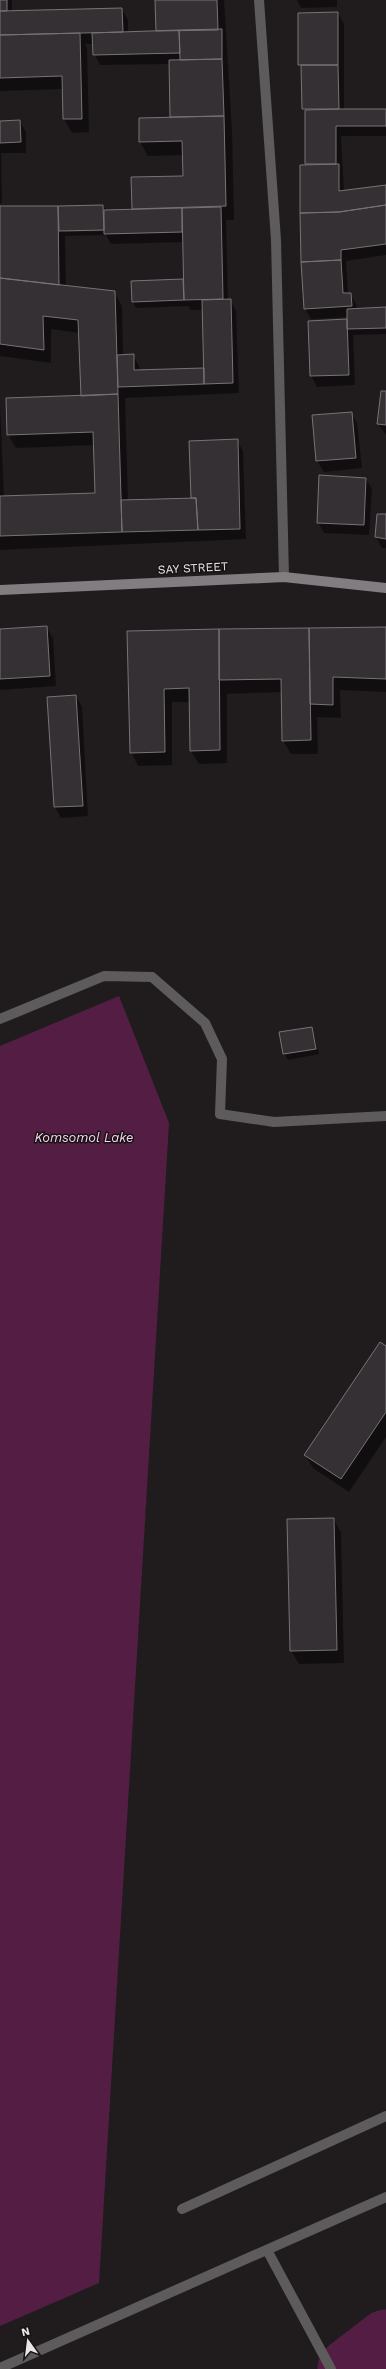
<svg xmlns="http://www.w3.org/2000/svg" width="386" height="2369" viewBox="0 0 386 2369" font-family="'Work Sans',sans-serif">
	<style>
		.water { fill: #541e44 }
		.shadow { fill: #0007; fill-rule: evenodd }
		.lines { fill: none; stroke-linecap: round; stroke-linejoin: round }
		.river { stroke: #541e44; stroke-width: 59 }
		.building { fill: #353033; stroke: #787376 }
		.service { stroke: #5d5b5c; stroke-width: 10 }
		.secondary { stroke: #817d80; stroke-width: 10 }
		.labels { text-anchor: middle; dominant-baseline: central; stroke-width: 3; stroke-linejoin: round; paint-order: stroke }
		.street-label { font-size: 12px; fill: #e9e6e8; stroke: #171315 }
		.water-label { font-size: 13px; font-style: italic; fill: #f9d5ec; stroke: #171315 }
	</style>
	<rect width="100%" height="100%" fill="#201c1e"/>
	<path class="water" d="M119,996L169,1123L99,2283L0,2326V1046Z"/>
	<path class="shadow" d="M0,0H12V12L122,9L128,20V33L157,32L156,0H224L232,130L234,220H226L228,300H230L236,311L239,393L125,398L128,501L192,499L190,442L237,440L243,451L246,539L0,550V404L4,497L96,494L94,445L16,448L8,435L82,397L80,333L51,329V363L0,356V207L103,206L106,210H134L184,177V155L148,156L140,142V119L172,118L170,64L100,65L94,54V44H85L87,48L89,132L72,133L64,119L63,89L0,91ZM109,229V231L65,232V230ZM187,230V232L110,234V232ZM106,235L111,244L183,242L184,283L183,280L132,282L133,302L136,308L188,306L191,310H203L205,369L140,371L139,366L133,355H123L122,306L114,292L66,287L65,236Z
		M297,0H337V7L301,8Z
		M338,13L344,24V110H386V136H341L344,192L386,186V255L346,261L348,294H350L356,304L357,309L386,308V334L353,335L355,385L317,387L311,376L348,317L311,319L305,309L306,114L303,109L302,70L299,64Z
		M0,122H20L26,132V153H1L2,203H0Z
		M382,392H386V435L378,424Z
		M351,413L357,423L362,468L324,472L317,461L313,416Z
		M366,479L372,489L369,535L324,533L318,522Z
		M386,515V548H382L376,537Z
		M46,627L53,638L56,686L0,690V630Z
		M386,629V692L340,690L341,718L317,717L318,754H291L283,741L282,692L227,694V763L199,764L191,751V702H172V765L138,766L131,752L129,632Z
		M76,696L82,707L88,816L61,818L55,807L49,698Z
		M312,1028L317,1047L285,1053V1055L281,1033Z
		M318,1049L319,1054L288,1060L285,1055Z
		M386,1347V1437L349,1492L313,1468L305,1455Z
		M334,1519L341,1533L344,1663L299,1664L291,1651Z"/>
	<g class="lines">
		<path class="river" d="M347,2369L386,2339"/>
	</g>
	<path class="building" d="M0,0H7V11H0Z
		M155,0H217L218,30L156,31Z
		M122,8L123,32L0,35V11Z
		M338,12V65H298V13Z
		M222,29V59L180,60L179,30Z
		M179,30L180,53L93,55L92,33Z
		M80,33L82,119H63L62,76L0,78V35Z
		M222,59L224,116L170,117L169,60Z
		M301,65H338L339,109H302Z
		M339,109H386V126H336V164H305V110Z
		M224,116L226,206L132,209L131,177L183,176L182,141L139,142V118Z
		M20,120L21,142L0,143V121Z
		M339,164V191L386,185V205L339,212L300,213V165Z
		M103,205L104,230L59,231L58,206Z
		M386,205V244L341,250V260L301,262L300,213L339,212Z
		M0,206H58L59,285L0,278Z
		M221,207L223,299L184,300L182,208Z
		M182,208V232L104,234V210Z
		M341,260L343,293H351L352,306L304,309L301,262Z
		M0,278L115,291L118,394L81,396L78,320L43,316L44,350L0,344Z
		M183,279L184,300L132,302L131,281Z
		M231,299L233,383L204,384L202,300Z
		M386,307V328L347,329V309Z
		M347,319L349,375L310,376L308,321Z
		M134,354V370L204,368V384L118,387L117,355Z
		M381,391H386V425L377,424Z
		M118,394L122,532L0,536V496L95,493L93,432L7,435L6,398Z
		M352,412L356,458L316,461L312,415Z
		M238,439L240,529L198,530L196,498H191L189,441Z
		M319,475L366,478L364,525L317,523Z
		M196,498L198,530L122,532L121,500Z
		M377,514H386V539L375,537Z
		M47,626L50,676L0,679V629Z
		M386,627V679L333,677V705L310,704L309,628Z
		M309,628L311,740L282,741L281,679L219,680V629Z
		M219,629L220,750L190,751L189,688L164,689L165,752L130,753L127,631Z
		M76,695L83,806L54,807L47,697Z
		M312,1027L316,1049L283,1054L279,1032Z
		M380,1342L386,1346V1412L341,1479L304,1455Z
		M334,1518L337,1650L290,1651L287,1519Z"/>
	<g class="lines">
		<path class="service" d="M259,0L276,240L284,577
			M0,1019L104,976L152,977L205,1023L222,1059L220,1114L274,1122L386,1116
			M182,2209L386,2116
			M267,2250L331,2369
			M0,2368L386,2197"/>
		<path class="secondary" d="M0,590L284,577L386,588"/>
	</g>
	<g class="labels">
		<g class="street-label">
			<text transform="translate(193 568) rotate(-3)">SAY STREET</text>
		</g>
		<g class="water-label">
			<text x="84" y="1137">Komsomol Lake</text>
		</g>
	</g>
	<g transform="translate(28 2341) rotate(346)" stroke="#171315" stroke-width="3" paint-order="stroke">
	<path d="M0-3L7 15L0 10L-7 15Z" fill="#e9e6e8"/>
	<text y="-6" font-size="11" font-weight="bold" text-anchor="middle" fill="#e9e6e8">N</text>
	</g>
</svg>
